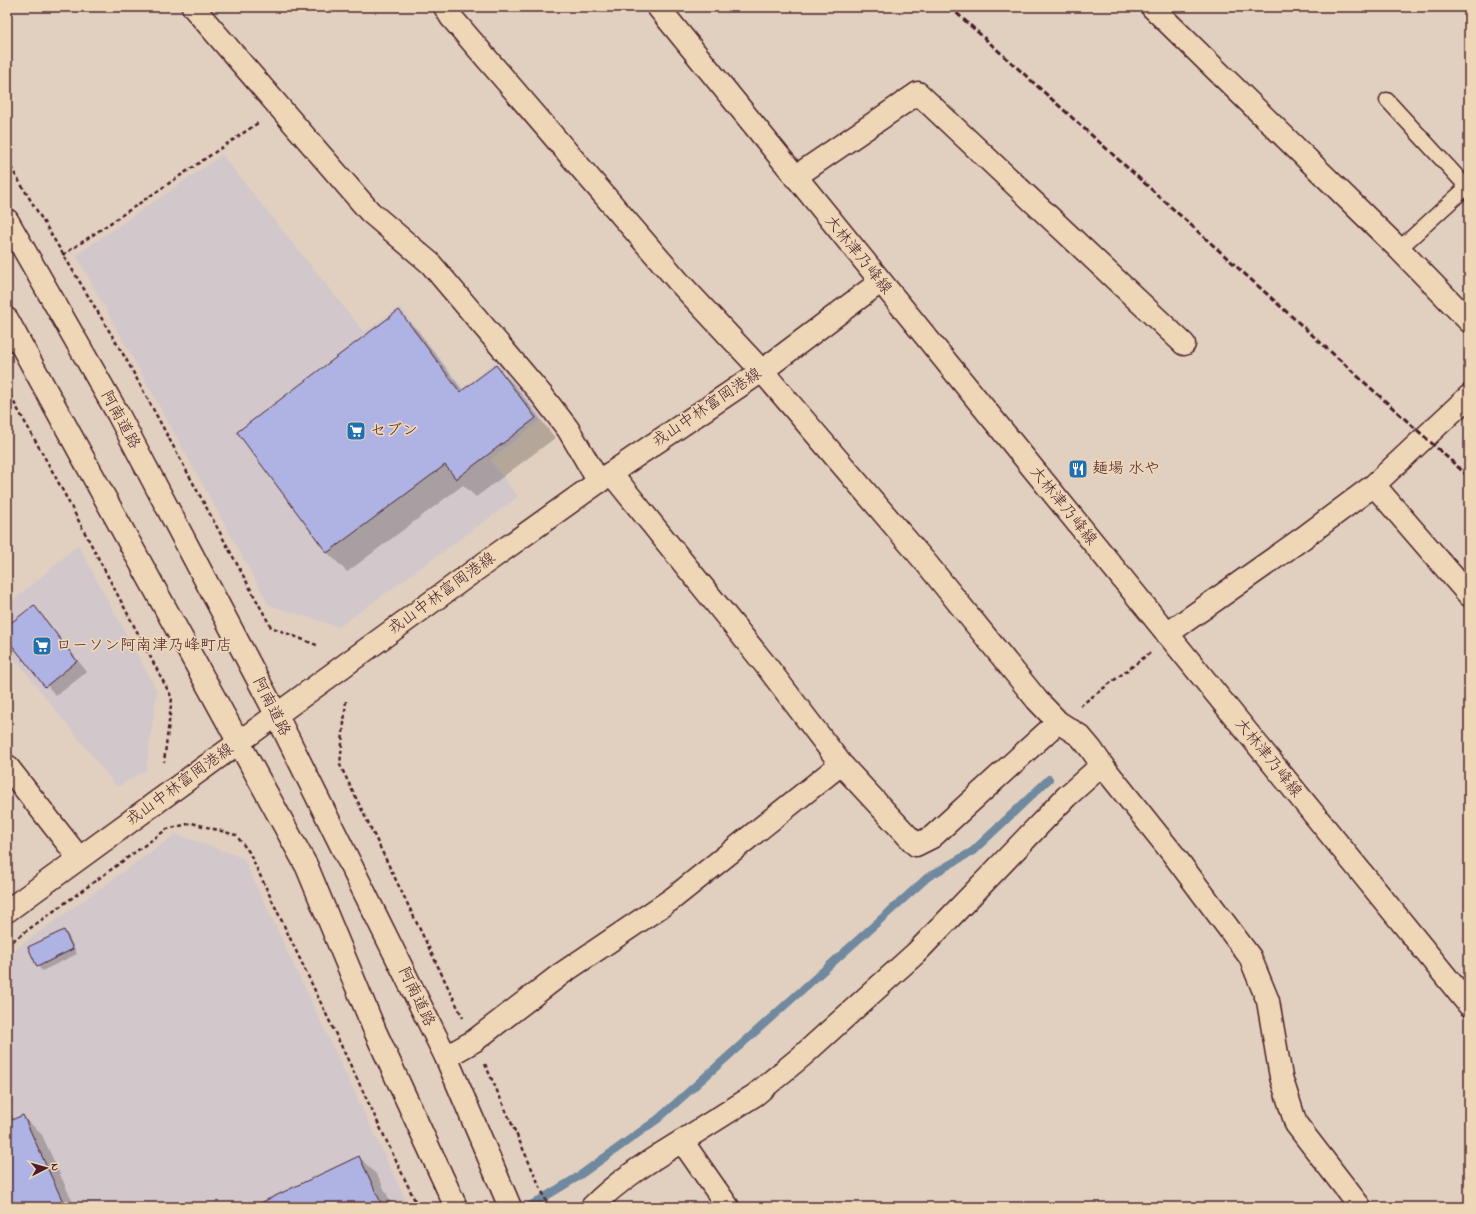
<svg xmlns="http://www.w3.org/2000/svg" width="1476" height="1214" viewBox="0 0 1476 1214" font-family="'Indie Flower','Klee One',sans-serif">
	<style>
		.built { fill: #d2c7cb }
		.shadow { fill: #0003 }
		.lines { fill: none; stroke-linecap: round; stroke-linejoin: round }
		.stream { stroke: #71899f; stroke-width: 8 }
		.building { fill: #aeb3e4; stroke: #4a1f2b }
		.service-casing { stroke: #4a1f2b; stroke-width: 17 }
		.minor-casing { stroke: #4a1f2b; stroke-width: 25 }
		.secondary-casing { stroke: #4a1f2b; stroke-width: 25 }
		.trunk-casing { stroke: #4a1f2b; stroke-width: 25 }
		.path { stroke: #4a1f2b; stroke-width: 2.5; stroke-dasharray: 4 3; stroke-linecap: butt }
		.service { stroke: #eed7b7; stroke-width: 14 }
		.minor { stroke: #eed7b7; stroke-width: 22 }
		.secondary { stroke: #eed7b7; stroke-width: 22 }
		.trunk { stroke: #eed7b7; stroke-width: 22 }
		.rail { stroke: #4a1f2b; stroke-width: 3; stroke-dasharray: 6 3; stroke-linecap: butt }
		.labels { text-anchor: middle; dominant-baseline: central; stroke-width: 3.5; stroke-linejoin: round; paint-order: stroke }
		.street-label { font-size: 16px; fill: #4a1f2b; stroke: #eed7b7 }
		.poi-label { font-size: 16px; fill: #4a1f2b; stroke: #eed7b7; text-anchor: start }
	</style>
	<rect width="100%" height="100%" fill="#e1d0c0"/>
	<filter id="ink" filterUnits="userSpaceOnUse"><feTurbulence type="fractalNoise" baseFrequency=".025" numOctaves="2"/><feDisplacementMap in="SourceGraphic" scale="8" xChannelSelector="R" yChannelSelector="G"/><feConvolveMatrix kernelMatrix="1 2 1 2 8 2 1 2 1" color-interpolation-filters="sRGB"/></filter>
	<g filter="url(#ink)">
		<path class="built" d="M222,155L364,332L400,307L463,388L498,360L543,418L490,460L518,497L339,627L269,605L76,255Z
			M78,545L157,691L146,770L117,787L7,649V606Z
			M176,834L243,858L409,1207H7V955Z"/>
		<path class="shadow" d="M399,312L418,331L463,391L496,366L515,386L555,438L476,497L463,485L347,572L327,552Z
			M33,606L43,616L87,672L56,696L7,637V627Z
			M64,931L68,935L77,954L42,971L38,966Z
			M7,1104L14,1120L23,1116L42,1135L75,1207H7Z
			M359,1157L378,1176L393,1207H254Z"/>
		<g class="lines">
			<path class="stream" d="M528,1207L576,1178L658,1119L928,877L973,851L1049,779"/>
		</g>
		<path class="building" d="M399,310L460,392L496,365L536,418L456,479L445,465L327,553L237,432Z
			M34,605L77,661L45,687L7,639V626Z
			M64,930L73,949L37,967L28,947Z
			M23,1115L63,1202L54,1207H7V1122Z
			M359,1156L383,1207H252Z"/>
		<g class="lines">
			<g class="service-casing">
				<path id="service" d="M1387,100L1467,187L1399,249"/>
			</g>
			<g class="minor-casing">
				<path id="minor" d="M193,7L370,212L430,263L541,394L568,429L599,482
					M445,7L451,17L678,281L762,371L927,564L1037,700L1058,722L1080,736L1091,749L1102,765L1173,854L1250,957L1268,1001L1281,1077L1296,1124L1360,1207
					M1152,7L1399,249L1469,321
					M795,177L918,93L1184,344
					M1374,485L1469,595
					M1167,634L1303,538L1374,485L1469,396
					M841,764L916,845L932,837L1058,722
					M7,766L79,858
					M446,1057L474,1041L561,974L672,899L841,764L768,668L611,473
					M682,1141L755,1095L802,1056L916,953L1066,797L1102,765
					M592,1207C618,1180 651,1160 682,1141L728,1207"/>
			</g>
			<g class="secondary-casing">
				<path id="secondary" d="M658,7L1469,1005
					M7,911L492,558L611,473L762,371L880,282"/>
			</g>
			<g class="trunk-casing">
				<path id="trunk" d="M7,220L118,414L276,714L446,1057L510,1207
					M7,319L307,867L375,1031L456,1207"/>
			</g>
			<path class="path" d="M7,161L126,359L271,627L319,646
				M63,255L258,123
				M7,390L55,476L172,698L164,762
				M346,701L340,765L463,1018
				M1080,706L1150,653
				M7,945L167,829L192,823L236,835L249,852L418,1207
				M485,1064L549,1207"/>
			<use href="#service" class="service"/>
			<use href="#minor" class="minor"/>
			<use href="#secondary" class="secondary"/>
			<use href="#trunk" class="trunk"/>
			<path class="rail" d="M950,7L1469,477"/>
		</g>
	</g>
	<defs>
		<g id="supermarket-square" transform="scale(1)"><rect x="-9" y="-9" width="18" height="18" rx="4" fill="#1f6fb2" stroke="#eed7b7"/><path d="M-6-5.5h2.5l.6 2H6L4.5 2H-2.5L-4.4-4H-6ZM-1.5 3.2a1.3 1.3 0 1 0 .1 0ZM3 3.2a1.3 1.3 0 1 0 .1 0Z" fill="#fff"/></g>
		<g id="restaurant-square" transform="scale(1)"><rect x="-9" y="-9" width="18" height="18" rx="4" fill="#1f6fb2" stroke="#eed7b7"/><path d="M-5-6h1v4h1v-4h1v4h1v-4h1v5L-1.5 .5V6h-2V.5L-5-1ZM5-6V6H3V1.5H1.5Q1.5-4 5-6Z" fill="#fff"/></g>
	</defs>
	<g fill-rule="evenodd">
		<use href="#supermarket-square" x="356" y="431"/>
		<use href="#restaurant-square" x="1078" y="469"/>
		<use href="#supermarket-square" x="42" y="646"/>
	</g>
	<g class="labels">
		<g class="street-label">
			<text transform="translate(858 255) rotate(51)">大林津乃峰線</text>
			<text transform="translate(707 408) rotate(-34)">戎山中林富岡港線</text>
			<text transform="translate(120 420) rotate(61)">阿南道路</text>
			<text transform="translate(1063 506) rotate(51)">大林津乃峰線</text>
			<text transform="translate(442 594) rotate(-36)">戎山中林富岡港線</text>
			<text transform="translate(271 707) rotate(63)">阿南道路</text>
			<text transform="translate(1268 758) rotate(51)">大林津乃峰線</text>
			<text transform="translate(180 785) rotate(-36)">戎山中林富岡港線</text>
			<text transform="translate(416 997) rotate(64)">阿南道路</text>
		</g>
		<g class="poi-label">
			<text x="370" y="431">セブン</text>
			<text x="1092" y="469">麺場 水や</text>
			<text x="56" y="646">ローソン阿南津乃峰町店</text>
		</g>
	</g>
	<rect width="1476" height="1214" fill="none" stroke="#eed7b7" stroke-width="24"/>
	<rect x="12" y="12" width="1452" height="1190" fill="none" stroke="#4a1f2b" stroke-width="1.5" filter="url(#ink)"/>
	<g transform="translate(46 1168) rotate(84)" stroke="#eed7b7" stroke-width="3" paint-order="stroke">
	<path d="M0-3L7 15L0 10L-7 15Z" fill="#4a1f2b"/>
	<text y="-6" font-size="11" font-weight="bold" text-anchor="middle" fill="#4a1f2b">N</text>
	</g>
</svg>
